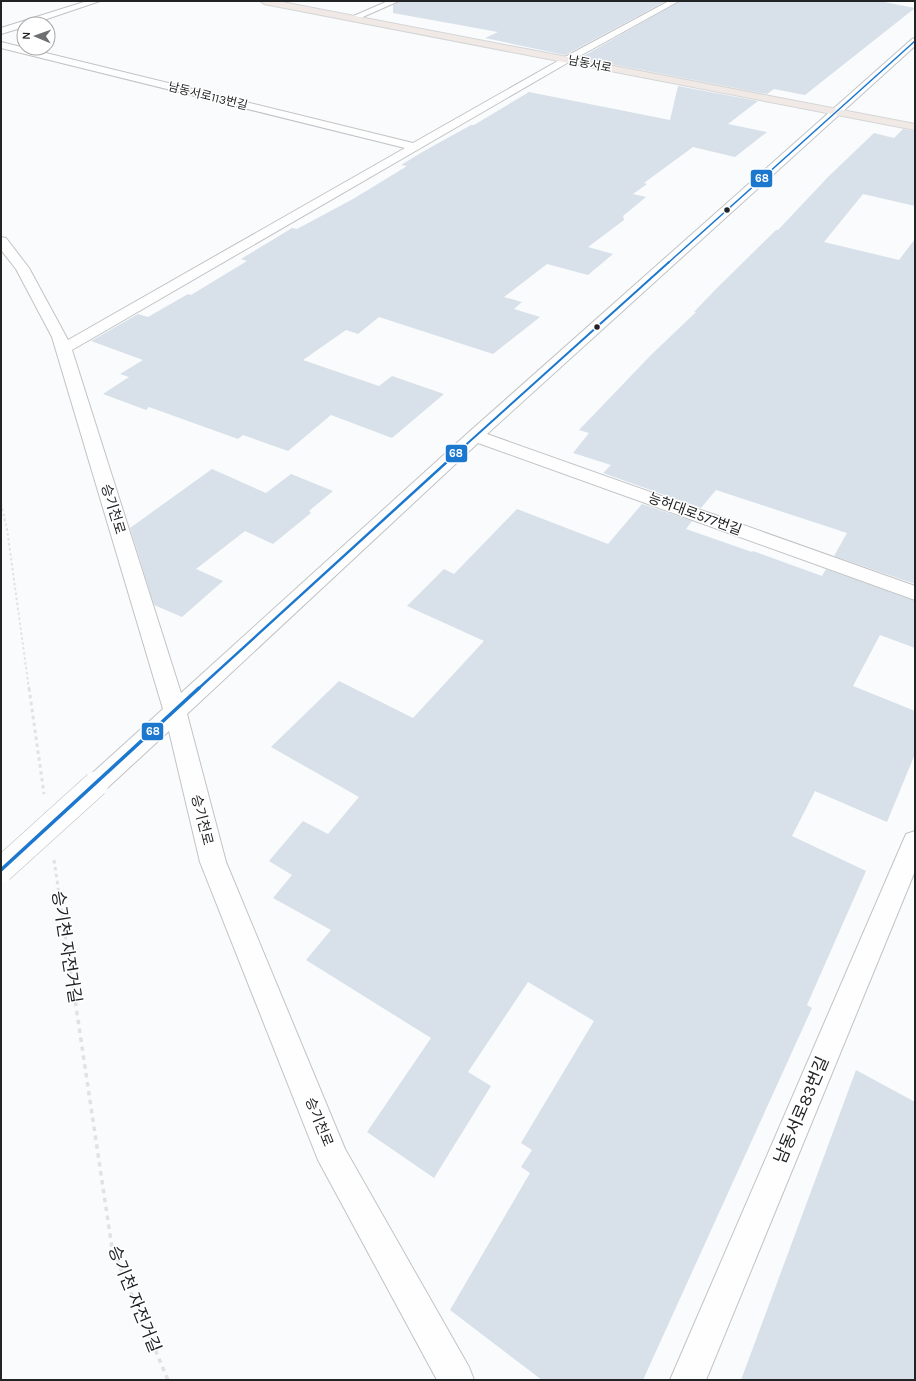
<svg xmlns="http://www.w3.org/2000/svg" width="916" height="1381" viewBox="0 0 916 1381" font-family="Karla,'Noto Sans KR',sans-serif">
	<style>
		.building { fill: #d8e1e9 }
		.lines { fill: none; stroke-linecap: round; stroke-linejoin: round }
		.minor-casing { stroke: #c1c3c5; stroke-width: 2 }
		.major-casing { stroke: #d5d6d7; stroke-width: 2 }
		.path-far2 { stroke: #e2e2e3; stroke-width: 2; stroke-dasharray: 2.5 2.5; stroke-linecap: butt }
		.path-far1 { stroke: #e2e2e3; stroke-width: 3; stroke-dasharray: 3.5 3.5; stroke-linecap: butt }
		.path { stroke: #e2e2e3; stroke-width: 3.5; stroke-dasharray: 4.5 4.5; stroke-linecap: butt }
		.minor { fill: #fefeff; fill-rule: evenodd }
		.major { fill: #f0e9e5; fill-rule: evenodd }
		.minor-bridge-casing { stroke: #c1c3c5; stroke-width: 26; stroke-linecap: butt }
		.minor-bridge { stroke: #fefeff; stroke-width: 25 }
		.bus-1-far3-casing { stroke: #fff; stroke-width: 3 }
		.bus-1-far2-casing { stroke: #fff; stroke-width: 4 }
		.bus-1-far1-casing { stroke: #fff; stroke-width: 5 }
		.bus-1-casing { stroke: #fff; stroke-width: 6 }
		.bus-1-far3 { stroke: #1c78cf; stroke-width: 1.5 }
		.bus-1-far2 { stroke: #1c78cf; stroke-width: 2 }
		.bus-1-far1 { stroke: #1c78cf; stroke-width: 2.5 }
		.bus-1 { stroke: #1c78cf; stroke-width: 3.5 }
		.bus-dot { fill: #222325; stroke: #fff; stroke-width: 1.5 }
		.labels { text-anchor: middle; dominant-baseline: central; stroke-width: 3; stroke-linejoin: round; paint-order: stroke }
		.far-street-label { font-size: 12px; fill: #222325; stroke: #fff }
		.street-label { font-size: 14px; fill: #222325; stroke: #fff }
		.near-street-label { font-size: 17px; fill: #222325; stroke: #fff }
		.line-badge { stroke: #fff; stroke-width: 1.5 }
		.badge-label { font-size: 11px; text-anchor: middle; font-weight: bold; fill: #fff }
	</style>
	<rect width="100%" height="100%" fill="#f9fbfd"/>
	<path class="building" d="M400,1H666L565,55L485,38L498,32L393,13V5Z
		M680,1H879L915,8L805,95L774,89L767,94L580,58Z
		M678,86L758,101L728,124L767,132L735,157L693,147L644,183L647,184L633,194L646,197L623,216L624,220L588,247L613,254L588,275L547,264L504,297L522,302L514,309L540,317L493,354L379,317L358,334L346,330L303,360L379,386L392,376L444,394L392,438L331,415L288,451L243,435L238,439L149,407L146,410L103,394L129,377L120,374L143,360L91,341L138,314L148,317L188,294L191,295L247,261L241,259L274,239L292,228L297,229L353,199L407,166L401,165L424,151L471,125H474L529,92L670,120Z
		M903,129L915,131V206L863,194L824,242L899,260L915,239V584L834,556L847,533L716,490L701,508L603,473L611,465L573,453L589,433L579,430L651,355L696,312H694L716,289L776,230H778L828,177L874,133L894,138Z
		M212,469L266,493L291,474L333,491L309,511L311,513L273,544L245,531L196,569L223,581L182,617L154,605L130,528Z
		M642,504L692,521L686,529L752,552L753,551L822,576L826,569L915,601V648L880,635L853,686L915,711V754L887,822L815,791L792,836L866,871L807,1005L812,1008L643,1380H542L450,1310L530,1173L521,1167L532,1150L521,1143L594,1021L528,982L468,1072L491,1086L434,1178L367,1132L431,1038L306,960L331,930L273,898L292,875L269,861L303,821L328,834L359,797L271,747L339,681L413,718L484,641L407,606L444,569L454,574L517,509L608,544Z
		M856,1070L915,1102V1380H741Z"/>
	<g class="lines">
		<g class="minor-casing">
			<path id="minor" d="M87,1H100L32,24H24V27L1,34V28Z
				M388,1H399L356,20H350L349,18Z
				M669,1H679L569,62L72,350L181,693L469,432L912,39L915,38V46L487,434L915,586V600L478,443L187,714L226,862L345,1149L469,1367L474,1380H437L318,1160L200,862L169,731L104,791L96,793L88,791L84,784L88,777L163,709L52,337L16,269L1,250V237L6,238L29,268L68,340L405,148L1,48V42L413,143L563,58Z
				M915,831V871L706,1380H670L903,841L906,834Z"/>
		</g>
		<g class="major-casing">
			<path id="major" d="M260,1H277L915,124V130L264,4Z"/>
		</g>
		<path class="path-far2" d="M1,504L7,529L29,689"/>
		<path class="path-far1" d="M29,688L44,794
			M54,860L74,994"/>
		<path class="path" d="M74,993L112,1248L168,1380"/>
		<use href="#minor" class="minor"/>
		<use href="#major" class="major"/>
		<g class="minor-bridge-casing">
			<path id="minor-bridge" d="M1,870L96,784"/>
		</g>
		<use href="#minor-bridge" class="minor-bridge"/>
		<g class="bus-1-far3-casing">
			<path id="bus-1-far3" d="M668,263L915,41"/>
		</g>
		<g class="bus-1-far2-casing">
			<path id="bus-1-far2" d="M459,451L669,262"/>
		</g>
		<g class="bus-1-far1-casing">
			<path id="bus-1-far1" d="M198,689L460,450"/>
		</g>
		<g class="bus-1-casing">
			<path id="bus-1" d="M1,870L199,688"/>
		</g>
		<use href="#bus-1-far3" class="bus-1-far3"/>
		<use href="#bus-1-far2" class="bus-1-far2"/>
		<use href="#bus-1-far1" class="bus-1-far1"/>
		<use href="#bus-1" class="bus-1"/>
	</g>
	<g class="bus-dot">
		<circle cx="727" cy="210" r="3.5"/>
		<circle cx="597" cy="327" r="3.5"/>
	</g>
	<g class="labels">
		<g class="far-street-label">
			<text transform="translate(590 64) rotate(11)">남동서로</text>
			<text transform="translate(208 96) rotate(14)">남동서로113번길</text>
		</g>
		<g class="street-label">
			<text transform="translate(113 509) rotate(73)">승기천로</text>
			<text transform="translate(695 514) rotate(20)">능허대로577번길</text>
			<text transform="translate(202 820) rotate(76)">승기천로</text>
			<text transform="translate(319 1122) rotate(68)">승기천로</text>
		</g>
		<g class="near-street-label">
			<text transform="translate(67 947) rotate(81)">승기천 자전거길</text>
			<text transform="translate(801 1110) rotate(-67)">남동서로83번길</text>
			<text transform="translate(135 1299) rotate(68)">승기천 자전거길</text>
		</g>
	</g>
	<g class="line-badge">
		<rect x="750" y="169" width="23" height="19" rx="4" fill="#1c78cf"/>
		<rect x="445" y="444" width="23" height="19" rx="4" fill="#1c78cf"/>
		<rect x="141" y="722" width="23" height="19" rx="4" fill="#1c78cf"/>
	</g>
	<g class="badge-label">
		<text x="762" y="182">68</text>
		<text x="456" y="457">68</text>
		<text x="153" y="735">68</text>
	</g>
	<rect width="916" height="1381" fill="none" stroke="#222325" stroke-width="4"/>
	<g transform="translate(36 36) rotate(272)"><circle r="19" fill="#ffffff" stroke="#a7a7a8"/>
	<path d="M0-3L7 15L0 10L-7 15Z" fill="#6d6f71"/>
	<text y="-6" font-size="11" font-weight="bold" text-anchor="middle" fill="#222325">N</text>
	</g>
</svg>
